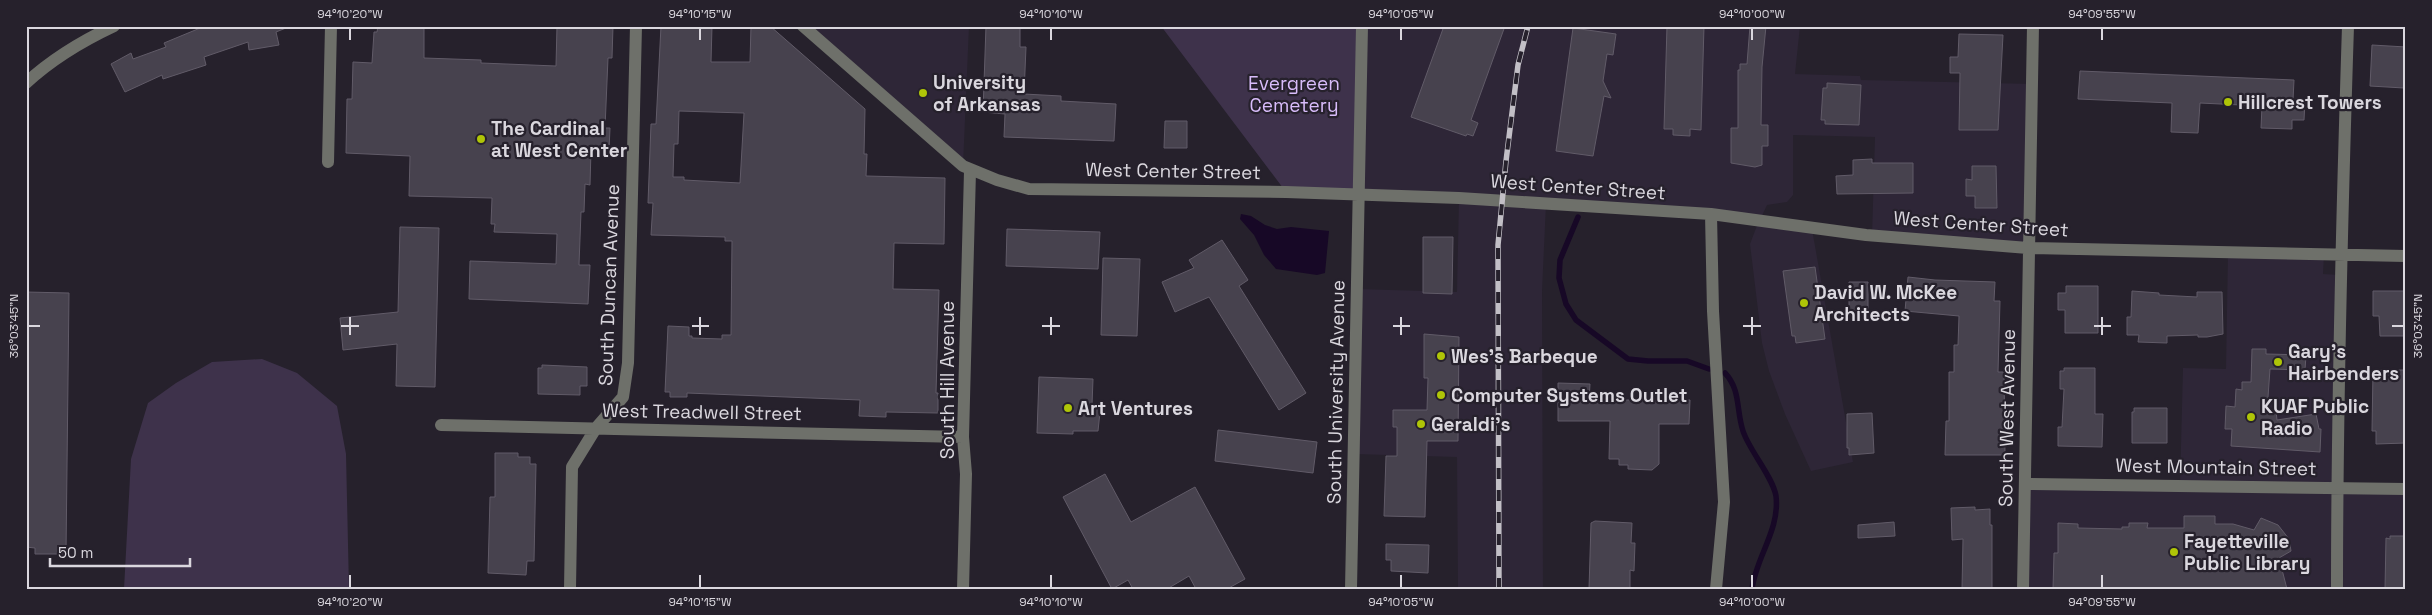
<svg xmlns="http://www.w3.org/2000/svg" width="2432" height="615" viewBox="0 0 2432 615" font-family="'Space Grotesk',sans-serif">
	<style>
		.built { fill: #2e2637 }
		.green { fill: #3e324b }
		.water { fill: #170826 }
		.lines { fill: none; stroke-linecap: round; stroke-linejoin: round }
		.stream { stroke: #170826; stroke-width: 5.5 }
		.building { fill: #47424e; stroke: #615b68; fill-rule: evenodd }
		.minor { stroke: #6e706a; stroke-width: 12 }
		.rail-casing { stroke: #c2bfc6; stroke-width: 5.5 }
		.rail { stroke: #26212c; stroke-width: 4; stroke-dasharray: 11; stroke-linecap: butt }
		.ticks { fill: none; stroke: #dad7de; stroke-width: 2 }
		.poi-dot { fill: #afc507; stroke: #26212c; stroke-width: 2 }
		.labels { text-anchor: middle; dominant-baseline: central; stroke-width: 4.5; stroke-linejoin: round; paint-order: stroke }
		.poi-label { font-size: 19px; font-weight: bold; fill: #dad7de; stroke: #26212c; text-anchor: start }
		.park-label { font-size: 19px; fill: #d8bcfa; stroke: #26212c }
		.street-label { font-size: 19px; fill: #dad7de; stroke: #26212c }
		.neatline { fill: none; stroke: #dad7de; stroke-width: 2 }
		.ticks-label { font-size: 12px; text-anchor: middle; fill: #dad7de }
	</style>
	<rect width="100%" height="100%" fill="#26212c"/>
	<path class="built" d="M803,26H969L963,166Z
		M1362,26H1800L1795,74L1860,76L1861,80L2032,84L2028,248L1872,236L1875,137L1793,135V195L1787,202L1767,205L1759,222L1812,229L1853,462L1811,471L1785,414L1769,371L1762,343L1750,244L1758,223L1546,204L1542,291L1543,589H1458L1457,457L1354,454L1357,289L1457,292L1459,198L1359,195Z
		M2228,252L2324,254L2323,274L2340,275L2336,487L2406,489V589H2023L2025,484L2180,485L2183,368L2226,369Z"/>
	<path class="green" d="M1161,26H1362L1359,195L1286,192Z
		M262,359L297,373L337,406L346,454L349,589H124L131,459L148,403L176,383L212,362Z"/>
	<path class="water" d="M1241,214L1251,216L1265,225L1277,229L1291,227L1329,231L1325,273L1317,275L1276,269L1264,255L1254,235L1240,219Z"/>
	<g class="lines">
		<path class="stream" d="M1578,217L1560,260L1559,278L1566,304L1576,320L1628,359L1648,361H1687L1709,369
			M1725,373C1741,390 1736,410 1743,431C1749,450 1773,477 1776,496C1780,530 1756,557 1752,589"/>
	</g>
	<path class="building" d="M205,26H285L286,28L276,32L279,45L249,50L248,42L204,57L206,65L163,79L162,75L125,92L111,64L131,53L133,59L166,47L164,43Z
		M378,26H424V58L481,60V63L556,66L557,26H613L612,58H608L605,128H610L609,150H591L590,185L585,184L584,212H581L579,265H590L588,304L469,299L470,261L556,264L557,234L494,232L495,224H491L492,198L409,196L410,156L346,153L347,99H352L353,62L372,63L374,32H377Z
		M661,26H712L711,62H750L751,26H770L865,109L864,154H867L866,176L945,178L944,244L894,243L893,289L939,290L936,393H938V413L886,412V417L859,416L860,400L687,393V397H670V392H665L668,326L689,327V336H692V338L722,339V335H731L732,241H725V237L651,235L653,203H648L651,124H656ZM679,111L744,113L740,183L684,180V177H673L674,144H678Z
		M986,26H1020V47H1026L1024,94L1061,96V101L1116,104L1114,141L1004,137L1005,114L983,112Z
		M1444,26H1505L1471,120L1478,123L1473,136L1467,134L1466,136L1411,117Z
		M1667,26H1704L1701,130L1690,129V136L1673,135V129H1664Z
		M1750,26H1766L1762,67L1761,125H1768V146H1762V165L1755,167L1731,163V128H1738V70H1740V64H1747Z
		M1573,28L1616,34L1613,55L1607,54L1603,81L1611,98L1604,96L1593,156L1556,151Z
		M1959,34L2003,35L1998,130H1959L1960,73H1950V57H1958Z
		M2372,45L2406,47L2404,88L2370,86Z
		M2080,71L2294,80L2293,100L2305,101L2304,120H2292V129L2261,128L2262,106L2200,103L2198,133L2171,132L2172,103L2078,99Z
		M1827,83L1861,85L1859,125L1825,124V120H1821L1823,88H1827Z
		M1165,121H1187V148H1164Z
		M1872,159V163H1913V193L1837,194L1836,176L1853,175V160Z
		M1972,166H1996L1997,208H1975V196H1966V179L1972,180Z
		M400,227L439,228L435,387L396,386L397,344L343,350L340,318L398,312Z
		M1007,229L1100,232L1098,269L1006,266Z
		M1423,237H1453L1452,294L1423,293Z
		M1222,240L1248,280L1239,286L1306,393L1279,410L1209,297L1175,312L1162,282L1194,268L1189,260Z
		M1103,258L1140,259L1137,336L1101,335Z
		M1815,267L1825,339L1796,343L1795,336H1792L1783,271Z
		M1908,277L1935,280L1995,282L1994,301H2000L1998,372H2004L2005,455H1945L1946,421H1949V372H1954V345H1958L1959,316L1905,311Z
		M1849,282H1868V314L1849,315Z
		M2066,286H2098V333H2065V310H2058V293H2066Z
		M2132,291L2159,293V295L2197,297V292H2222L2223,334L2207,337H2198V335L2167,336V343L2138,342L2139,335H2127V317H2131Z
		M2373,291H2406V336H2380L2379,316H2373Z
		M26,292L69,293L66,554H35V548L26,547Z
		M1424,334L1459,337L1458,441H1427L1425,517L1384,516L1386,456H1397V427H1393V410H1427L1428,378H1424Z
		M2252,349H2266V354L2306,355L2305,370L2270,369L2267,411H2276L2277,420L2316,414L2319,429H2321L2320,452L2231,446L2232,429H2225L2226,406L2235,407L2236,389L2242,390V382H2251Z
		M542,365L587,367V386H580V395L538,394V368H542Z
		M2064,368H2095V414H2103L2102,447L2058,446V427H2062L2064,389H2060V371H2064Z
		M2379,370H2406V443L2376,444V431H2372L2373,371Z
		M1039,377L1093,379L1092,405H1098L1100,412L1098,431H1073V434L1037,433Z
		M1558,383L1590,384L1589,400H1690L1689,424H1659V464L1652,470L1628,469V465H1619V459H1609L1610,421H1558Z
		M2134,408H2167V443H2132V412H2134Z
		M1872,413L1874,453L1849,455V448H1847V414Z
		M1218,430L1317,442L1313,473L1215,461Z
		M495,453H518V457H530V464H536L534,561H527L526,575L488,573L490,497H495Z
		M1105,474L1131,522L1195,487L1245,579L1227,589H1196L1189,576L1167,589H1133L1128,580L1112,589L1063,497Z
		M1975,507V510L1990,509V525H1992V589H1962L1963,539L1952,540L1951,508Z
		M2184,516H2215V524H2233L2254,530L2261,518L2278,525L2289,539L2291,551L2279,558L2287,589H2053L2054,553H2058V523L2078,524V528L2122,529V527H2129V523H2148L2147,528H2184Z
		M1595,521L1632,523L1631,543H1635L1634,571L1630,570V589H1589L1591,523Z
		M1894,522L1895,536L1858,538V525Z
		M2390,536H2406V589H2385L2386,538L2390,539Z
		M1386,544L1429,545L1428,573L1391,571V560H1386Z"/>
	<g class="lines">
		<path class="minor" d="M803,26L963,166L997,180L1029,189L1286,192L1459,198L1711,214L1866,235L2028,248L2406,256
			M26,83C52,59 82,41 114,26
			M328,162L331,26
			M1711,214L1713,311L1724,502L1716,589
			M441,425L963,437
			M2025,484L2406,489
			M570,589L572,467L596,428L623,397L628,363L636,26
			M963,589L966,474L963,437L970,171
			M1351,589L1362,26
			M2023,589L2033,26
			M2337,589C2337,401 2342,214 2348,26"/>
		<g class="rail-casing">
			<path id="rail" d="M1499,589L1498,245L1506,161L1518,65L1528,26"/>
		</g>
		<use href="#rail" class="rail"/>
	</g>
	<path class="ticks" d="M350,28V40M700,28V40M1051,28V40M1401,28V40M1752,28V40M2102,28V40M350,317V335M700,317V335M1051,317V335M1401,317V335M1752,317V335M2102,317V335M28,326H40M341,326H359M692,326H709M1042,326H1060M1393,326H1410M1743,326H1761M2094,326H2111M2392,326H2404M350,575V588M700,575V588M1051,575V588M1401,575V588M1752,575V588M2102,575V588"/>
	<g class="poi-dot">
		<circle cx="923" cy="93" r="5"/>
		<circle cx="2228" cy="102" r="5"/>
		<circle cx="481" cy="139" r="5"/>
		<circle cx="1804" cy="303" r="5"/>
		<circle cx="1441" cy="356" r="5"/>
		<circle cx="2278" cy="362" r="5"/>
		<circle cx="1441" cy="395" r="5"/>
		<circle cx="1068" cy="408" r="5"/>
		<circle cx="2251" cy="417" r="5"/>
		<circle cx="1421" cy="424" r="5"/>
		<circle cx="2174" cy="552" r="5"/>
	</g>
	<g class="labels">
		<g class="poi-label">
			<text x="933" y="82">University<tspan x="933" dy="22">of Arkansas</tspan></text>
			<text x="2238" y="102">Hillcrest Towers</text>
			<text x="491" y="128">The Cardinal<tspan x="491" dy="22">at West Center</tspan></text>
			<text x="1814" y="292">David W. McKee<tspan x="1814" dy="22">Architects</tspan></text>
			<text x="2288" y="351">Gary's<tspan x="2288" dy="22">Hairbenders</tspan></text>
			<text x="1451" y="356">Wes's Barbeque</text>
			<text x="1451" y="395">Computer Systems Outlet</text>
			<text x="2261" y="406">KUAF Public<tspan x="2261" dy="22">Radio</tspan></text>
			<text x="1078" y="408">Art Ventures</text>
			<text x="1431" y="424">Geraldi's</text>
			<text x="2184" y="541">Fayetteville<tspan x="2184" dy="22">Public Library</tspan></text>
		</g>
		<g class="park-label">
			<text x="1294" y="83">Evergreen<tspan x="1294" dy="22">Cemetery</tspan></text>
		</g>
		<g class="street-label">
			<text transform="translate(1173 171) rotate(1)">West Center Street</text>
			<text transform="translate(1578 187) rotate(4)">West Center Street</text>
			<text transform="translate(1981 224) rotate(4)">West Center Street</text>
			<text transform="translate(609 285) rotate(-88)">South Duncan Avenue</text>
			<text transform="translate(947 380) rotate(-90)">South Hill Avenue</text>
			<text transform="translate(1336 392) rotate(-89)">South University Avenue</text>
			<text transform="translate(702 412) rotate(1)">West Treadwell Street</text>
			<text transform="translate(2007 418) rotate(-89)">South West Avenue</text>
			<text transform="translate(2216 467) rotate(1)">West Mountain Street</text>
		</g>
	</g>
	<rect width="2432" height="615" fill="none" stroke="#26212c" stroke-width="55"/>
	<path d="M50 558v8h140v-8" fill="none" stroke="#dad7de" stroke-width="2.5"/>
	<text x="58" y="558" font-size="15" fill="#dad7de" stroke="#26212c" stroke-width="4" paint-order="stroke">50 m</text>
	<rect x="28" y="28" width="2376" height="560" class="neatline"/>
	<g class="ticks-label">
		<text x="350" y="18">94°10'20"W</text>
		<text x="700" y="18">94°10'15"W</text>
		<text x="1051" y="18">94°10'10"W</text>
		<text x="1401" y="18">94°10'05"W</text>
		<text x="1752" y="18">94°10'00"W</text>
		<text x="2102" y="18">94°09'55"W</text>
		<text transform="translate(14 326) rotate(-90)" y="4">36°03'45"N</text>
		<text transform="translate(2418 326) rotate(-90)" y="4">36°03'45"N</text>
		<text x="350" y="606">94°10'20"W</text>
		<text x="700" y="606">94°10'15"W</text>
		<text x="1051" y="606">94°10'10"W</text>
		<text x="1401" y="606">94°10'05"W</text>
		<text x="1752" y="606">94°10'00"W</text>
		<text x="2102" y="606">94°09'55"W</text>
	</g>
</svg>
